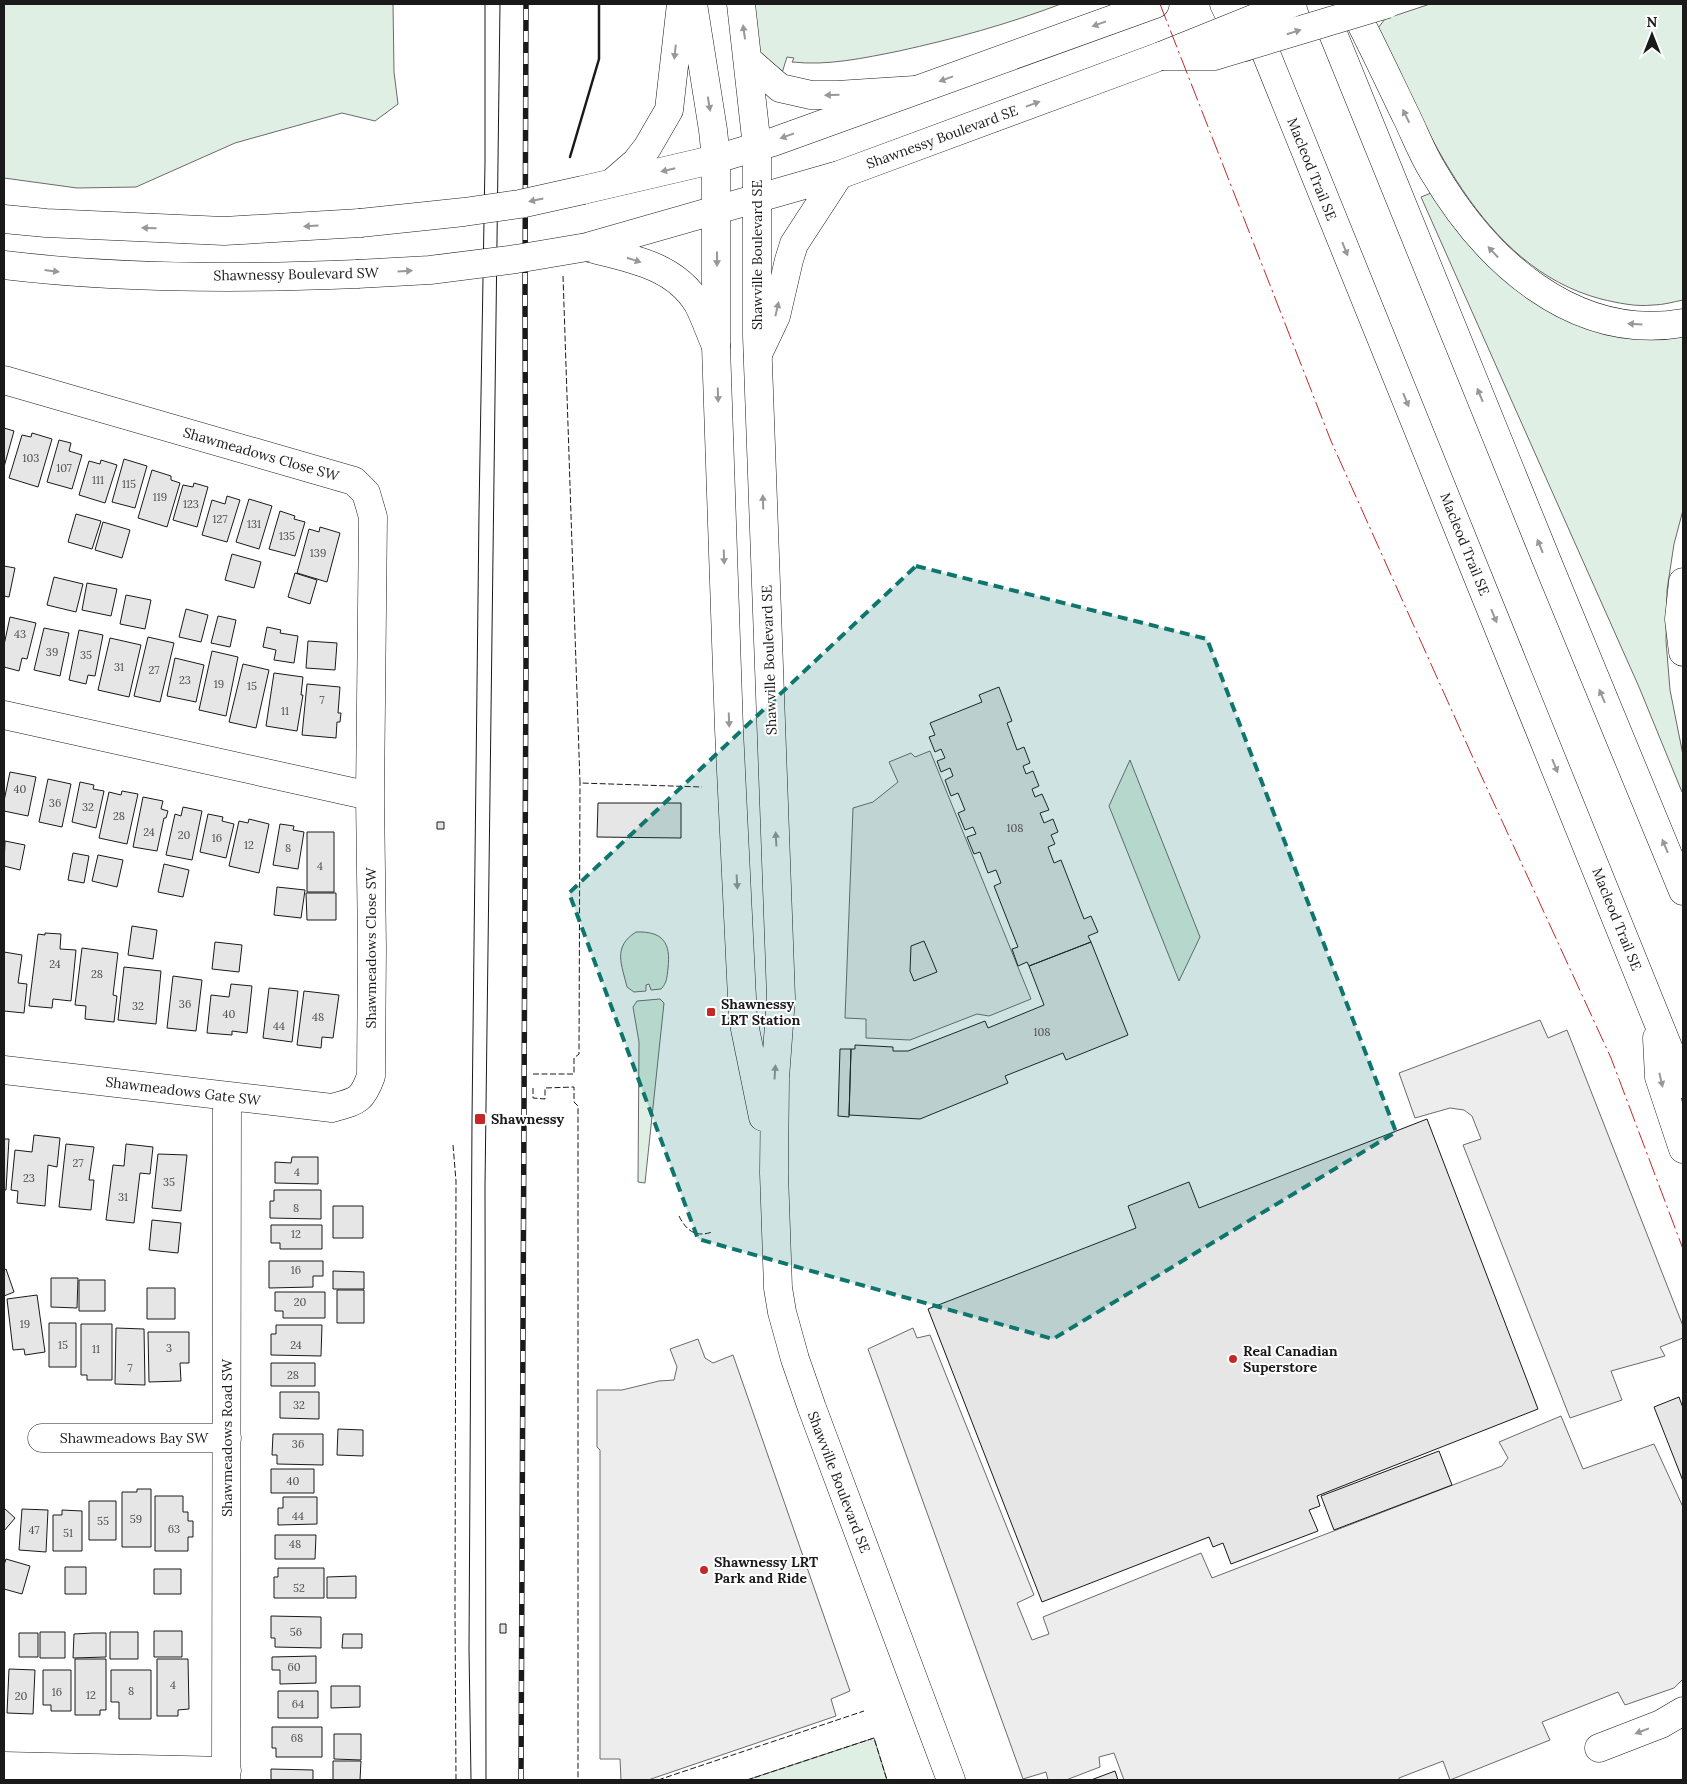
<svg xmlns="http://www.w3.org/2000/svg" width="1687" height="1784" viewBox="0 0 1687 1784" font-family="Lora,serif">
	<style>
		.green { fill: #e0efe3; stroke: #6a6a6a }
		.parking { fill: #ededed; stroke: #6a6a6a }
		.building { fill: #e6e6e6; stroke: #1a1a1a }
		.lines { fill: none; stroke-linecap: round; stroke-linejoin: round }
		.minor-casing { stroke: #1a1a1a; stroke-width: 29 }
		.major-casing { stroke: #1a1a1a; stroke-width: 29 }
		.highway-casing { stroke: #1a1a1a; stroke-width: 29 }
		.minor { stroke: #fff; stroke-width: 28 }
		.major { stroke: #fff; stroke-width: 28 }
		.highway { stroke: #fff; stroke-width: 28 }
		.tram { stroke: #1a1a1a; stroke-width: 1 }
		.rail-casing { stroke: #1a1a1a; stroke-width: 5.5 }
		.rail { stroke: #fff; stroke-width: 4; stroke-dasharray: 11; stroke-linecap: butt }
		.major-bridge-casing { stroke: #1a1a1a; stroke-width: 29; stroke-linecap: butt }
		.highway-bridge-casing { stroke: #1a1a1a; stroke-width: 29; stroke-linecap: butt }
		.major-bridge { stroke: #fff; stroke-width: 28 }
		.highway-bridge { stroke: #fff; stroke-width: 28 }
		.fence { stroke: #1a1a1a; stroke-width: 1; stroke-dasharray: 6 2.5; stroke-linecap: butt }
		.wall { stroke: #1a1a1a; stroke-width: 2.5 }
		.power { stroke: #c62828; stroke-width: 1; stroke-dasharray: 18 4 2.5 4; stroke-linecap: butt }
		.oneway { fill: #989898 }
		.marked { fill: #0f766e; fill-opacity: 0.2; stroke: #0f766e; stroke-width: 4; stroke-dasharray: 10 6; stroke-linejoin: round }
		.poi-dot { fill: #c62828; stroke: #fff; stroke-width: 2 }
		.labels { text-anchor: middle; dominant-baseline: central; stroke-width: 4; stroke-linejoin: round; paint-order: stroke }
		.number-label { font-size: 11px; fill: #4d4d4d }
		.street-label { font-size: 14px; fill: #1a1a1a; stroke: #fff }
		.poi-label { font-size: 14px; font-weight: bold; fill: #1a1a1a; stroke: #fff; text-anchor: start }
	</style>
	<rect width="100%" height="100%" fill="#fff"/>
	<path class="green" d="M4,4H393L394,72L398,104L375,121L342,113L235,143L136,187L77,188L4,178Z
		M747,4H1061C1008,24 954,39 899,51C864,58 828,66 792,62L794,58L787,57L782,73L761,66Z
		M1430,4H1683V300C1673,302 1663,305 1653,305C1636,307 1618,303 1601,299C1480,267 1427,130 1378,28L1385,19Z
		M1431,193L1468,244L1511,284L1683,332V510L1674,544L1667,590L1666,641L1670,690L1683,755V791L1682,792L1639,687L1421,197Z
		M1130,760L1200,937L1179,981L1109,806Z
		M636,932C663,931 671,943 668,968C667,977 667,983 661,989L651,990L649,984L646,985V991L634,992L627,987C622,965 612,947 636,932Z
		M660,999L664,1003L645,1183L638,1182L639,1042L633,1007L637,1001Z
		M874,1738L887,1780H747Z"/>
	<path class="parking" d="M930,751L1031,999L989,1016L977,1014L910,1040L866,1038V1019L845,1018L853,808L873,802L898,782L889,762L911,753L915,757Z
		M1540,1020L1548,1038L1567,1030L1683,1326V1338L1660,1347L1665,1356L1611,1371L1622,1400L1570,1418L1463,1145L1481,1139L1472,1116L1464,1110L1450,1108L1415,1118L1399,1073Z
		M913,1328L917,1338L930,1335L1034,1595L1017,1603L1032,1640L1049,1634L1043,1617L1201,1553L1212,1578L1502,1466L1508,1458L1499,1442L1561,1416L1583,1469L1654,1444L1683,1507V1679L1674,1688L1625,1705L1618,1692L1542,1722L1550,1740L1450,1780L1443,1761L1399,1778V1780H1124L1114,1753L1099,1757L1100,1767L1066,1780H1048L1046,1772L1023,1779L868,1349Z
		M698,1339L705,1358L713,1363L733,1355L850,1691L831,1699L836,1716L648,1780H621L620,1759H600V1450L597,1447V1390H622L659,1381L674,1380L677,1367L670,1349Z"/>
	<path class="building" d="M4,428L14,431L4,467Z
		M32,433L52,439L38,487L9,478L22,435L31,437Z
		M59,440L71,443L69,451L82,455L72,489L47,482Z
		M124,459L147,466L135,508L112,502Z
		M101,460L117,465L105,503L79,495L89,461L100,464Z
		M152,470L171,476V480L180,483L167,527L138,518Z
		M194,483L208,487L197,527L173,520L183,485L193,487Z
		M227,496L240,500L227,542L202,535L212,500L225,504Z
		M249,499L272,506L259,549L236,542Z
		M280,511L295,516L294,519L305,522L295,556L269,549Z
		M76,514L101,521L92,549L68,542Z
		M103,522L130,530L122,558L95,550Z
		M320,527L340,533L327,582L297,573L309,529L319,532Z
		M232,554L261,562L254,588L225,580Z
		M4,566L15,568L9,597L4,596Z
		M295,573L317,580L310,604L288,597Z
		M54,577L83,584L76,612L47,605Z
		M87,583L117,589L111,616L82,610Z
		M126,595L151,600L145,629L120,624Z
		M186,609L208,615L201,642L179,637Z
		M218,616L236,620L230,647L211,643Z
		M10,617L36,623L27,659L22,658L19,671L4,667V645Z
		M267,627L281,630L280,633L298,636L294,663L274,660L276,650L263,647Z
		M44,628L69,633L60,676L34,670Z
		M79,630L103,635L95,676L88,675L86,684L69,680Z
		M148,637L174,643L160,702L134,696Z
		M110,638L141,645L129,697L98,690Z
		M308,641L337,643L335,670L306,668Z
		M212,651L238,657L226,716L199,710Z
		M175,658L204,665L196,702L167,696Z
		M243,664L269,670L256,728L229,722Z
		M274,673L303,677L301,695H303L297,731L266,726Z
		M307,684L340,687L338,713H341L340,722H337L336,738L302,735Z
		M999,687L1012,721L1007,723L1017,750L1024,747L1030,763L1023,766L1026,774L1033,771L1039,786L1032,789L1035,797L1042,794L1049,810L1040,813L1044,823L1053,819L1058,832L1051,835L1055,844L1048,847L1054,863L1061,860L1084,919L1091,916L1098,932L1088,936L1091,942L1029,966L1027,962L1018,966L1012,949L1018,947L994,886L1001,883L996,870L988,873L980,852L974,854L967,837L976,834L973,827L965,830L958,813L965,810L958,793L951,796L945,780L953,776L950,768L941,772L937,761L945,758L941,749L935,752L929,737L935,735L930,723L982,702L979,695Z
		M10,772L36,777L28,816L4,811V801Z
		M48,779L71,784L62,827L39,822Z
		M80,782L94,785L93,789L104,791L96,828L72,822Z
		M122,791L138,794L127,844L99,838L109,792L121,795Z
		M143,797L163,801L161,809L168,811L166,818H164L157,851L133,847Z
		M598,803H681V838L597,837Z
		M183,807L202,811L192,860L166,855L175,814L181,816Z
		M208,814L223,817L222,821L234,824L226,858L200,852Z
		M249,819L269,824L259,873L229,866L239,821L248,823Z
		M437,822H444V829H437Z
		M280,824L294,826L293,830L304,832L298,869L273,865Z
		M307,832H334V892H307Z
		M5,841L25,845L20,870L4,866Z
		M73,853L89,856L84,883L68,880Z
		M98,855L123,860L117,887L92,881Z
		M164,864L189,870L183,897L158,892Z
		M277,887L305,890L301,918L274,915Z
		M306,893H336V920H307Z
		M132,926L157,930L153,959L128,955Z
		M45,933L61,934L60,949L76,950L71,1001L53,999L52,1008L29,1006L38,934L45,935Z
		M924,941L937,972L914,981L910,971L911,946Z
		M215,942L242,945L239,972L212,969Z
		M1091,942L1128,1035L1066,1060L1063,1053L1005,1076L1008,1083L920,1119L849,1115L851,1049H855V1045L893,1047V1051H908L985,1021L988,1028L1044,1005L1029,966Z
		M82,948L118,953L113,995L117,996L114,1022L85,1019L86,1006L75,1005Z
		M4,952L22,955L18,983L27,984L24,1013L4,1011Z
		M124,967L161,971L156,1024L118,1020Z
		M173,976L202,980L196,1031L167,1028Z
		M231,984L252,986L247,1033L232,1031V1035L207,1033L211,995L229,997Z
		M269,988L298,991L292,1042L263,1038Z
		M304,991L339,995L333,1038L322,1037L321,1048L297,1045Z
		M840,1049H851L849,1117L838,1116Z
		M1427,1119L1538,1409L1317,1496L1320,1506L1309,1510L1318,1531L1231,1564L1223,1543L1213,1547L1209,1537L1042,1602L928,1309L1136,1228L1128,1206L1189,1182L1199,1208Z
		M34,1135L60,1138L57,1167L48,1165L45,1206L17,1203L18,1191L11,1190L15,1150L32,1152Z
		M4,1139H9L6,1190H4Z
		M66,1144L94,1147L89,1180H94L91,1210L59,1207Z
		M126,1144L153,1147L150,1174L140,1173L134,1223L106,1220L113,1165L124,1166Z
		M158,1154L187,1155L181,1211L152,1208Z
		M292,1157H318V1184L275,1183V1162L291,1163Z
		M274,1190H321V1219L270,1218V1201H274Z
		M333,1206H363V1238H333Z
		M152,1220L181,1223L178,1253L149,1250Z
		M271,1225H322V1249H280V1243H271Z
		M269,1261H323V1276H313V1287L269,1288Z
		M6,1269L14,1292L4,1296V1270Z
		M333,1271L364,1272V1289H333Z
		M51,1278H78L77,1308L51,1307Z
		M79,1280H105V1311H79Z
		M147,1288H175V1319H147Z
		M337,1290H364V1323H337Z
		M275,1292H325V1318H283V1311H275Z
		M37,1295L45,1352L25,1355L24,1349L13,1350L7,1299Z
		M49,1323H76V1367H49Z
		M81,1324H112V1380H87V1375H81Z
		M276,1325H322L321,1356L271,1355V1334H276Z
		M116,1328L144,1329L145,1385L115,1384Z
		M148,1332H189V1363H180L181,1381L149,1382Z
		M271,1363H315V1386H271Z
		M280,1392H319V1419L280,1418Z
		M1679,1397L1683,1408V1481L1654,1407Z
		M338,1429L363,1430V1456L337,1455Z
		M273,1434H323V1465L277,1464V1455H272Z
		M1439,1451L1452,1485L1334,1530L1321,1496Z
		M271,1469H314V1493H271Z
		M137,1489H151V1547H122V1492H137Z
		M155,1496H183V1512H188V1521H193V1537H188V1551H155Z
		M283,1497H317V1524L278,1525V1508H283Z
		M89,1501H116V1540H89Z
		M4,1508L15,1518L4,1531Z
		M22,1509L48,1510L46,1552L19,1550Z
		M62,1510L82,1511V1551H53V1515H62Z
		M275,1535H316L315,1559H275Z
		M6,1559L30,1566L22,1594L4,1589V1565Z
		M65,1567H86V1594H65Z
		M278,1568H324V1598H274V1577H278Z
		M154,1569H181V1594H154Z
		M356,1576V1598H327V1577Z
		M271,1616L321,1617V1648L275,1647V1638H271Z
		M500,1624H506V1633H500Z
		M154,1631H182V1657H154Z
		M40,1632H65V1658H40Z
		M110,1632H138V1659H110Z
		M19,1633H38V1657H19Z
		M93,1633H106V1657L73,1658L74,1634Z
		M343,1634H362V1648H342Z
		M316,1656V1683L280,1684V1670H272V1657Z
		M75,1659H106V1710H100V1715H75Z
		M157,1659H188L189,1709L178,1710V1716H157Z
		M9,1669L35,1670L33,1714L7,1713Z
		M43,1670H71V1711H51V1705H43Z
		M111,1670H151V1719H119V1702H111Z
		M331,1686H360V1707L331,1708Z
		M278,1691H318V1718H278Z
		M272,1727H322V1757H276V1748H272Z
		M334,1734H361V1760L334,1759Z
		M333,1761H361L360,1780H333Z
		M271,1769L313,1770V1780H271Z
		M1115,1771L1118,1780H1091Z"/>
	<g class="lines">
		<g class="minor-casing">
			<path id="minor" d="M757,147V336L781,998L775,1078L774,1173L778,1288L782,1312L795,1359L812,1408L951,1780
				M716,159V346L729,729L743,1019L763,1117
				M4,380L354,481L366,493L373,517L370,796L372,948L371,1076C362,1101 357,1101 332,1108L4,1070
				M4,715L370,796
				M42,1438H227
				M4,1766L227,1771
				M226,1780L227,1097"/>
		</g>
		<g class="major-casing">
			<path id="major" d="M583,190L716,159L773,142L1155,4
				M4,219L46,223L224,231L360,223
				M587,247L839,175L1161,56
				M589,248C629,258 675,265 698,304C705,317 710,333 716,346
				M4,265C120,279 240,279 357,274
				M758,354L776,316L789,260L794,244L839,175"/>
		</g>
		<g class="highway-casing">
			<path id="highway" d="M693,4L713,130L716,159
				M741,4L757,147
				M1224,4L1245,47
				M1246,4L1683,1084
				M1321,4L1549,566L1683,891
				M1351,4C1371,42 1389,81 1408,120C1416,137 1423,155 1433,171C1485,260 1573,342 1683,323
				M748,60L780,88L811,95H837L915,90
				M613,182L636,162L647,148L669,110L681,4
				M1683,582L1679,619L1683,652
				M1657,1038L1659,1077L1683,1149
				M1599,1748L1661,1724L1683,1711"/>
		</g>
		<use href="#minor" class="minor"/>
		<use href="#major" class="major"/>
		<use href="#highway" class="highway"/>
		<path class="tram" d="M471,1780L469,1649L472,1120L479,512L485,162V4
			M486,1780L485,1186L500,4"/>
		<g class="rail-casing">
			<path id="rail" d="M521,1780L526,661L525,295L526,4"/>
		</g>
		<use href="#rail" class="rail"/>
		<g class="major-bridge-casing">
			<path id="major-bridge" d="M1161,56L1290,4
				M360,223L464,212L520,204L583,190
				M357,274L430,270L516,259L587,247"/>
		</g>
		<g class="highway-bridge-casing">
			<path id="highway-bridge" d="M1161,56H1214L1387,4"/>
		</g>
		<use href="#major-bridge" class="major-bridge"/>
		<use href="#highway-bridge" class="highway-bridge"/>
		<path class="fence" d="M563,276L580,783L702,787
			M533,1074H574V1058L579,1054L580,783
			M533,1088V1098L545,1099V1088L574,1087V1102L578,1106V1780
			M453,1145L456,1181L455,1609L456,1780
			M679,1216C686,1230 695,1238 712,1232
			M658,1780L864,1711
			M747,1780L874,1738L887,1780"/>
		<path class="wall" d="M570,157L599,59V4"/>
		<path class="power" d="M1160,4L1331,441L1474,760L1611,1058L1683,1249"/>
	</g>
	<defs><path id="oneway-solid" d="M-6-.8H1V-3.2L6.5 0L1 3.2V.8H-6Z" transform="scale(1.25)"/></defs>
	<g class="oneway">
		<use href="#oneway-solid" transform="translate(1099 24) rotate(160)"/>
		<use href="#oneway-solid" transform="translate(744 32) rotate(-98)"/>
		<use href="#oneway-solid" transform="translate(1294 32) rotate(-17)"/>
		<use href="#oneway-solid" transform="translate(675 52) rotate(96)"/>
		<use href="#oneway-solid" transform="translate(946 79) rotate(160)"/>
		<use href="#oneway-solid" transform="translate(832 95) rotate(179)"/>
		<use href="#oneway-solid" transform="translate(709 104) rotate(81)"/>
		<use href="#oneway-solid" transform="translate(1033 104) rotate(-20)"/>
		<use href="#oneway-solid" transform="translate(1406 116) rotate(-116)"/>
		<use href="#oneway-solid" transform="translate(787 136) rotate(160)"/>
		<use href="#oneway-solid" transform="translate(668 170) rotate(167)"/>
		<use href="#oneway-solid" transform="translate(536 200) rotate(168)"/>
		<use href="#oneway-solid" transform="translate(311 226) rotate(177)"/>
		<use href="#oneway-solid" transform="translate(149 228) rotate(-178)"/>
		<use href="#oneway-solid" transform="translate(1345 249) rotate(68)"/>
		<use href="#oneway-solid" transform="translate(1493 252) rotate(-133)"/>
		<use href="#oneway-solid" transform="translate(717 259) rotate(90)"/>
		<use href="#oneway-solid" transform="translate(634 260) rotate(18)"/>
		<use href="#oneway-solid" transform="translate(52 271) rotate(7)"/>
		<use href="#oneway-solid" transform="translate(405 271) rotate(-3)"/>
		<use href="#oneway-solid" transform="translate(777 309) rotate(-77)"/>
		<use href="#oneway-solid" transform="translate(1635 324) rotate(-176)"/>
		<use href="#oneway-solid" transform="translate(718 395) rotate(88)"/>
		<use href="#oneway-solid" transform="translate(1480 395) rotate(-112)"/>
		<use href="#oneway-solid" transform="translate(1406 400) rotate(68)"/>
		<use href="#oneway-solid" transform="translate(763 502) rotate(-92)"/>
		<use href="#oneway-solid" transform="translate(1540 546) rotate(-112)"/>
		<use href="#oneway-solid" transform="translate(724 557) rotate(88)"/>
		<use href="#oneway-solid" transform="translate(1494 616) rotate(68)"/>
		<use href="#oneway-solid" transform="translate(1602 696) rotate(-113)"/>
		<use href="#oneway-solid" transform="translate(729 720) rotate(88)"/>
		<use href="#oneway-solid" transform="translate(1555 766) rotate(68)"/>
		<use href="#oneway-solid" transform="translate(776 839) rotate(-93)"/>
		<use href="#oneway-solid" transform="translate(1665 846) rotate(-113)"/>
		<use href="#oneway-solid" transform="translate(737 882) rotate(87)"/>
		<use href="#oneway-solid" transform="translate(775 1072) rotate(-86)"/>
		<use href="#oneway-solid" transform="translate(1661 1080) rotate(77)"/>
		<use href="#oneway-solid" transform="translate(1642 1731) rotate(159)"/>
	</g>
	<path class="marked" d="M916,566L1207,639L1396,1132L1053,1339L698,1239L569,893Z"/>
	<g class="poi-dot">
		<rect x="706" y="1007" width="10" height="10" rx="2.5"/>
		<rect x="474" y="1113" width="12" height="12" rx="2.5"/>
		<circle cx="1233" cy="1359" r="5"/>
		<circle cx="704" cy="1570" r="5"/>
	</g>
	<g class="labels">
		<g class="number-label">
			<text x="31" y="458">103</text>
			<text x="64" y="468">107</text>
			<text x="98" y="480">111</text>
			<text x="129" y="484">115</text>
			<text x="160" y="497">119</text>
			<text x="191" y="504">123</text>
			<text x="220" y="519">127</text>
			<text x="254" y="524">131</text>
			<text x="287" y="536">135</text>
			<text x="318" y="553">139</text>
			<text x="20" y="634">43</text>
			<text x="52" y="652">39</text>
			<text x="86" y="655">35</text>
			<text x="119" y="667">31</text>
			<text x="154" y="670">27</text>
			<text x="185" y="680">23</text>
			<text x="219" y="684">19</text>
			<text x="252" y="686">15</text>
			<text x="322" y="700">7</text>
			<text x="285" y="711">11</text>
			<text x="20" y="789">40</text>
			<text x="55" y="803">36</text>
			<text x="88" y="807">32</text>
			<text x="119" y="816">28</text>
			<text x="1015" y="828">108</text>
			<text x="149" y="832">24</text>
			<text x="184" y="835">20</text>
			<text x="217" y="838">16</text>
			<text x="249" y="845">12</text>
			<text x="288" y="848">8</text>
			<text x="320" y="866">4</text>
			<text x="55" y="964">24</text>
			<text x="97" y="974">28</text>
			<text x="185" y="1004">36</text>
			<text x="138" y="1006">32</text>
			<text x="229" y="1014">40</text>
			<text x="318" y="1017">48</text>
			<text x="279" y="1026">44</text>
			<text x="1042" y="1032">108</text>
			<text x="78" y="1163">27</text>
			<text x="297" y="1172">4</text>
			<text x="29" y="1178">23</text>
			<text x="169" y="1182">35</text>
			<text x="123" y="1197">31</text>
			<text x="296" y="1208">8</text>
			<text x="296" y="1234">12</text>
			<text x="296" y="1270">16</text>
			<text x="300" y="1302">20</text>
			<text x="25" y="1324">19</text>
			<text x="63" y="1345">15</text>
			<text x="296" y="1345">24</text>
			<text x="169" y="1348">3</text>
			<text x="96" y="1349">11</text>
			<text x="130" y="1368">7</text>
			<text x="293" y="1375">28</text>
			<text x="299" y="1405">32</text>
			<text x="298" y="1444">36</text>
			<text x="293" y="1481">40</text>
			<text x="298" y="1516">44</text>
			<text x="136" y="1519">59</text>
			<text x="103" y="1521">55</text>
			<text x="174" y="1529">63</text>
			<text x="34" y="1530">47</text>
			<text x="68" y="1533">51</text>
			<text x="295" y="1544">48</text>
			<text x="299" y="1588">52</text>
			<text x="296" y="1632">56</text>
			<text x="294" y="1667">60</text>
			<text x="173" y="1685">4</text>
			<text x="131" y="1691">8</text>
			<text x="57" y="1692">16</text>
			<text x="91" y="1695">12</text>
			<text x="21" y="1696">20</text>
			<text x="298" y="1704">64</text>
			<text x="297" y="1738">68</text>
		</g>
		<g class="street-label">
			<text transform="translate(942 137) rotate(-20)">Shawnessy Boulevard SE</text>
			<text transform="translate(1312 169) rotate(68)">Macleod Trail SE</text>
			<text transform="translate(757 255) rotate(-90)">Shawville Boulevard SE</text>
			<text transform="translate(296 274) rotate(-1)">Shawnessy Boulevard SW</text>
			<text transform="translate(261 454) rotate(16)">Shawmeadows Close SW</text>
			<text transform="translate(1465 544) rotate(68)">Macleod Trail SE</text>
			<text transform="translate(769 660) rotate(-92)">Shawville Boulevard SE</text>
			<text transform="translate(1617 919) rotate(68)">Macleod Trail SE</text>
			<text transform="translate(371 948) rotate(-90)">Shawmeadows Close SW</text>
			<text transform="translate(183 1091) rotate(7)">Shawmeadows Gate SW</text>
			<text x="134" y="1438">Shawmeadows Bay SW</text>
			<text transform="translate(227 1438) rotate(-90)">Shawmeadows Road SW</text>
			<text transform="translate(839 1482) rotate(69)">Shawville Boulevard SE</text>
		</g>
		<g class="poi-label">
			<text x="721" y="1004">Shawnessy<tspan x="721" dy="16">LRT Station</tspan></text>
			<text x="491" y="1119">Shawnessy</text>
			<text x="1243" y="1351">Real Canadian<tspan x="1243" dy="16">Superstore</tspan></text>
			<text x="714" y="1562">Shawnessy LRT<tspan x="714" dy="16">Park and Ride</tspan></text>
		</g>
	</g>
	<rect width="1687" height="1784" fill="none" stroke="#1a1a1a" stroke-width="10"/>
	<g transform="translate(1652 35)" stroke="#ffffff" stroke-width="4" paint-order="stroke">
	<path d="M0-4L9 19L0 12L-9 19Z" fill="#1a1a1a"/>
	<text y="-8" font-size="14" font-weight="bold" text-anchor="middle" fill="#1a1a1a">N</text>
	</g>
</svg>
